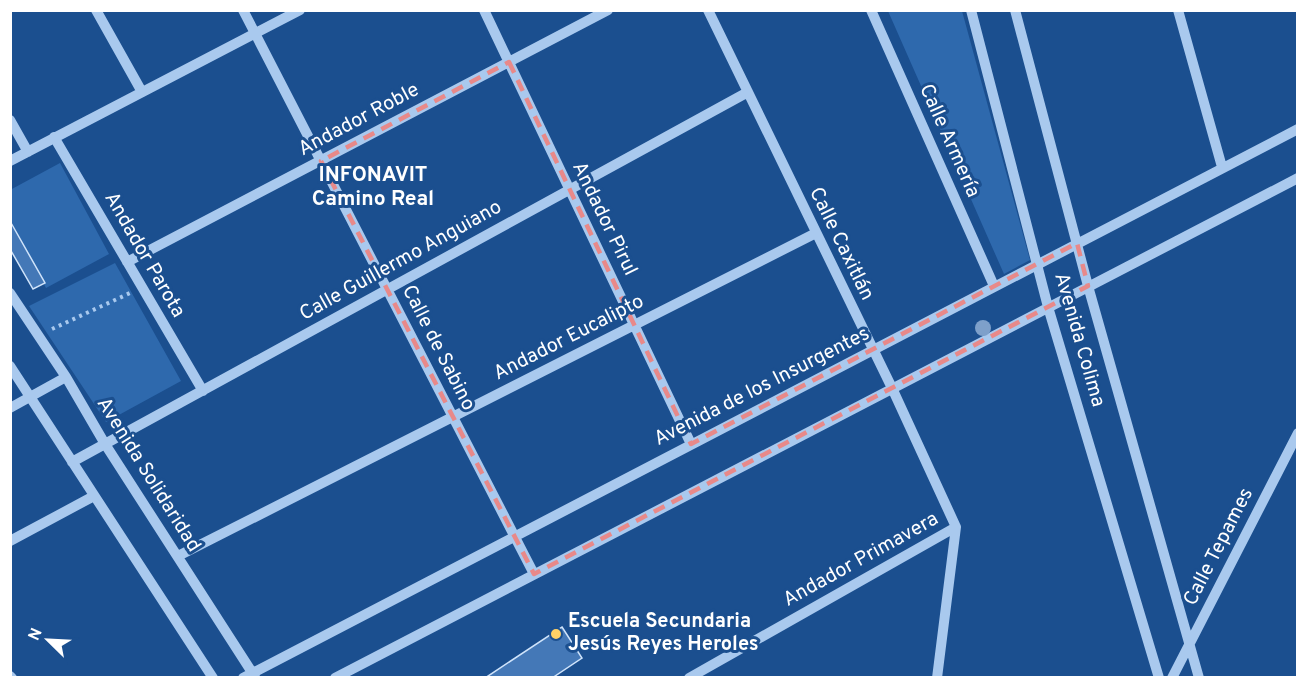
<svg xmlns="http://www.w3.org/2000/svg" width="1308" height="688" viewBox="0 0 1308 688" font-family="Overpass,sans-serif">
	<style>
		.green { fill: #2e69ad }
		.building { fill: #4478b7; stroke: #cfe3fa; stroke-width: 1.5 }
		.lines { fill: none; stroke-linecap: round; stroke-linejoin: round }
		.path { stroke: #a9c9ee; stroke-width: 4; stroke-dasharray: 3 4.5; stroke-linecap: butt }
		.minor { stroke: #a9c9ee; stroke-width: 10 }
		.tree { fill: #7ea0ca }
		.marked { fill: none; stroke: #e88989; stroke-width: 4.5; stroke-dasharray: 12 8; stroke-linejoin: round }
		.poi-dot { fill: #ffd166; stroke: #1b4f8f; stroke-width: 2 }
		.labels { text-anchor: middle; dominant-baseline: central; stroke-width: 6; stroke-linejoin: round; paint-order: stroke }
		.street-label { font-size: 20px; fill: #fff; stroke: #1b4f8f }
		.poi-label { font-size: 20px; font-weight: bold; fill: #fff; stroke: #1b4f8f; text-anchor: start }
		.neighbourhood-label { font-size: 21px; font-weight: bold; fill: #fff; stroke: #1b4f8f }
	</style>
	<rect width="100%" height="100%" fill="#1b4f8f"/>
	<path class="green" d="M888,11H962L1030,260L1004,274Z
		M60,163L109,254L46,288L11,221L10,190Z
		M115,263L181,381L106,422L29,306Z"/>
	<path class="building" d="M10,221L45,283L33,289L10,249Z
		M562,627L582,658L552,678H485Z"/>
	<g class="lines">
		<path class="path" d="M52,329L130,293"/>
		<path class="minor" d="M96,10L142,92
			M243,10L534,574
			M484,10L691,444
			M708,10L892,388L956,527
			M871,10L994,286
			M971,10L1048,307L1159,678
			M1015,10L1088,286L1199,678
			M1178,10L1222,167
			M10,120L28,152
			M54,137L203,391
			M10,161L300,10
			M127,262L608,10
			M10,293L66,377L105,444L255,677
			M10,366L213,678
			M10,408L66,377
			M72,462L748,92
			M10,541L94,496
			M178,556L816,233
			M10,676L12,678
			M243,678L1298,129
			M335,678L1298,178
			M689,678L956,527
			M937,678L956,527
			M1172,678L1298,433"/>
	</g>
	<circle class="tree" cx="983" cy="328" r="8"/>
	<path class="marked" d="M509,62L691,444L1077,243L1088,286L534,574L321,161Z"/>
	<circle class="poi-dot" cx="556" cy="634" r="6"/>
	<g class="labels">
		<g class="street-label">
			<text transform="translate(359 120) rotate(-28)">Andador Roble</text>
			<text transform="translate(949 141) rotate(66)">Calle Armería</text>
			<text transform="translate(604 219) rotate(64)">Andador Pirul</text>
			<text transform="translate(841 244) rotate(64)">Calle Caxitlán</text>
			<text transform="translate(144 255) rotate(60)">Andador Parota</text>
			<text transform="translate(401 261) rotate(-29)">Calle Guillermo Anguiano</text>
			<text transform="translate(569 338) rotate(-27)">Andador Eucalipto</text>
			<text transform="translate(1079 340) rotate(74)">Avenida Colima</text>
			<text transform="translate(438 348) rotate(63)">Calle de Sabino</text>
			<text transform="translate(762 387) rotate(-27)">Avenida de los Insurgentes</text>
			<text transform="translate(148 475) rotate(58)">Avenida Solidaridad</text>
			<text transform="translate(1219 547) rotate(-63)">Calle Tepames</text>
			<text transform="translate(861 560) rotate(-29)">Andador Primavera</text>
		</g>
		<g class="poi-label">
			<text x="568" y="622">Escuela Secundaria<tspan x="568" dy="23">Jesús Reyes Heroles</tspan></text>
		</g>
		<g class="neighbourhood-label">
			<text x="373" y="175">INFONAVIT<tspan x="373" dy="24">Camino Real</tspan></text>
		</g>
	</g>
	<rect width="1308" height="688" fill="none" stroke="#ffffff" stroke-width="24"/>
	<g transform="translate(48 640) rotate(294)" stroke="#1b4f8f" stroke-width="4.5" paint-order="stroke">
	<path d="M0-4.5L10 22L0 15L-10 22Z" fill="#ffffff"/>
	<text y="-9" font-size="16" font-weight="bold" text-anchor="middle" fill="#ffffff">N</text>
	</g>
</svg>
